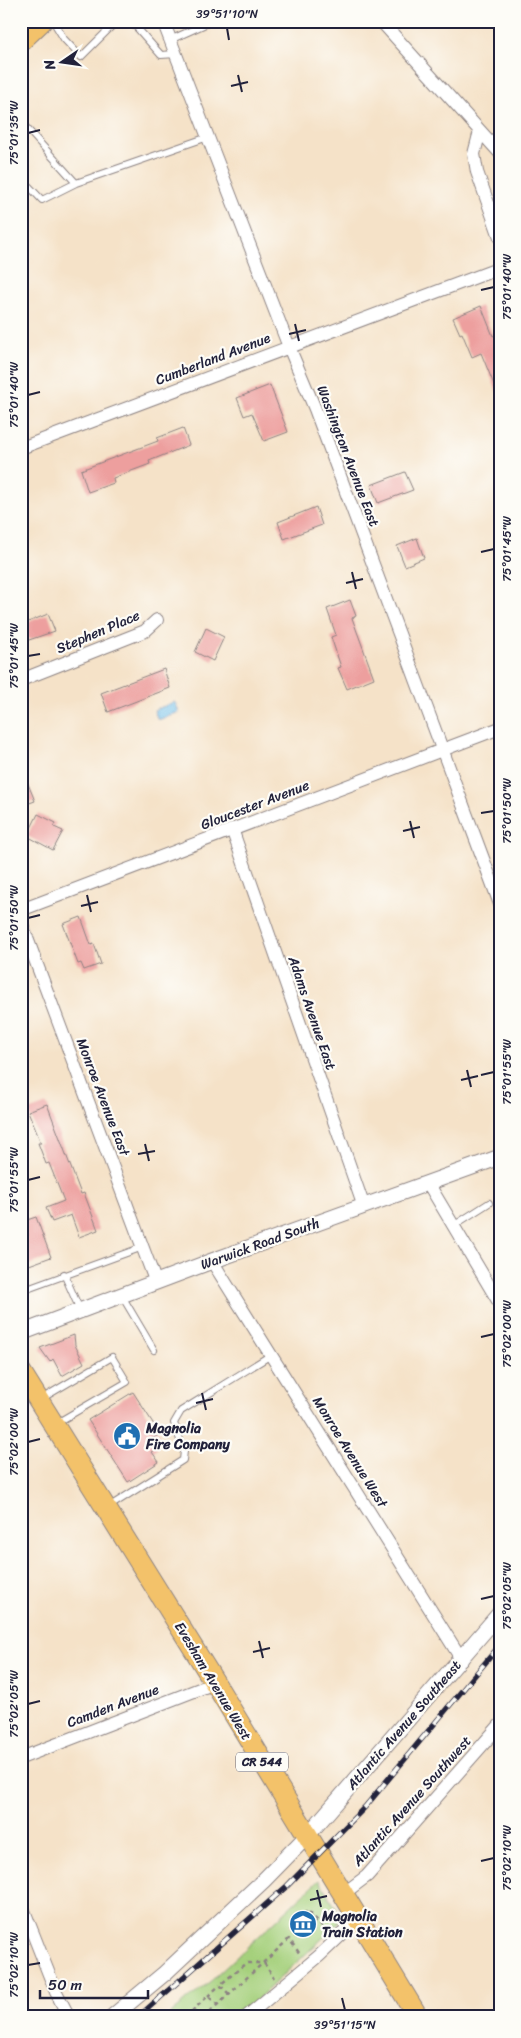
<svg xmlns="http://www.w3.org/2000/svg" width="521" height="2038" viewBox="0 0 521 2038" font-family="Sriracha,sans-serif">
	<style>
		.green { fill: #a5d07c; stroke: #64795c }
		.water { fill: #71bfeb; stroke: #4a7093 }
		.building { fill: #ed9f9e }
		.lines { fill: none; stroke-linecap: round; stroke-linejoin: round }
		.service-casing { stroke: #8c8282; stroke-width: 8 }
		.minor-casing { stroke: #8c8282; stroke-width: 14 }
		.tertiary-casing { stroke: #8c8282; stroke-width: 17 }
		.primary-casing { stroke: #8c8282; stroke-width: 22 }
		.trunk-casing { stroke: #8c8282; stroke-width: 22 }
		.path { stroke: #8c8282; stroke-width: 2.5; stroke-dasharray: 4 4; stroke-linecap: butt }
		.service { stroke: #fff; stroke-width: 6 }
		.minor { stroke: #fff; stroke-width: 12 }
		.tertiary { stroke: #fff; stroke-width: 15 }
		.primary { stroke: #f3c26a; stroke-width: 20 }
		.trunk { stroke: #f3c26a; stroke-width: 20 }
		.rail-casing { stroke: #22223b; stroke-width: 5.5 }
		.rail { stroke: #fdfcf7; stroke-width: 4; stroke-dasharray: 11; stroke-linecap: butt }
		.ticks { fill: none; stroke: #22223b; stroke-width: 2 }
		.labels { text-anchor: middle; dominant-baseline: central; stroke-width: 4.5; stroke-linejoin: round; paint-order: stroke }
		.shield { fill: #fdfcf7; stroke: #646373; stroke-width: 1 }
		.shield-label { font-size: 12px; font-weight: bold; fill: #22223b }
		.street-label { font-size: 14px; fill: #22223b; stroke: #fdfcf7 }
		.poi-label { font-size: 14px; font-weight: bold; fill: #22223b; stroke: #fdfcf7; text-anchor: start }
		.neatline { fill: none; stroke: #22223b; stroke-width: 2 }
		.ticks-label { font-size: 12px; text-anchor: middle; fill: #22223b }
	</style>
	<rect width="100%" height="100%" fill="#fdfcf7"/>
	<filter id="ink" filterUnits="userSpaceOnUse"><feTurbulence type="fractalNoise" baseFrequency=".02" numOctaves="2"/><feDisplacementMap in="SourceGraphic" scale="10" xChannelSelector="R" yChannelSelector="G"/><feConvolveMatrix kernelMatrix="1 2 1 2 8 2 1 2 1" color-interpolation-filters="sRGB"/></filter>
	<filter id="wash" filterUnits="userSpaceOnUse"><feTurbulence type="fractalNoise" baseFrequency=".0096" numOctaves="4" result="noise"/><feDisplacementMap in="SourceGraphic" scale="20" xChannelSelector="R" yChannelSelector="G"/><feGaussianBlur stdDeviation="1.12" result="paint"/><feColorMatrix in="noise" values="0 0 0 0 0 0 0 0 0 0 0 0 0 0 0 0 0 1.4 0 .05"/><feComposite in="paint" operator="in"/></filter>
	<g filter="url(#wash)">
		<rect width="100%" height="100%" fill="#f5e2c8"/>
		<path class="green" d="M319,1880L339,1913L340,1917L338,1924L249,2007L237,2017H167L212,1980Z"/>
		<path class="water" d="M175,702L179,712L158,720L154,710Z"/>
		<g id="blocks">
			<path class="building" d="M481,306L493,336L500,333V399L481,353L472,357L462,333L460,334L453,318Z
				M270,385L288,432L264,441L252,413L244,416L237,398Z
				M183,428L189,445L149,461L150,464L113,478L114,483L88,492L81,470L158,441L157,438Z
				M405,472L413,490L378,503L371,485Z
				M316,507L322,525L284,539L278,522Z
				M417,538L424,558L405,566L397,546Z
				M350,600L356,616L352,618L374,678L347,689L338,668L341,667L331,637L336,635L327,609Z
				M48,614L55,631L29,640L23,624Z
				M206,628L224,637L213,661L195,652Z
				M164,669L170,688L108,712L101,693Z
				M21,767L35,801L21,806Z
				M38,814L56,823L54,827L63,831L53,850L27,836Z
				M81,917L91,945L94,944L101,964L84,970L81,963L78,964L63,924Z
				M47,1104L81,1194L84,1193L98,1230L79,1237L71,1215L52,1222L46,1208L64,1201L49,1163L46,1164L38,1143H41L28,1111Z
				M36,1217L51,1257L21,1268V1222Z
				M74,1335L75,1345L84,1363L62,1376L53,1359L50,1362L40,1348Z
				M133,1392L160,1434L151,1439L158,1448L152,1452L159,1462L128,1482L88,1420Z
				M306,1911L316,1922L301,1936L290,1925Z"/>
		</g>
	</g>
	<g filter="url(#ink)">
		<use href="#blocks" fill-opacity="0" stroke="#8c8282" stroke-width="1"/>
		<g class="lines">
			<g class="service-casing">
				<path id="service" d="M53,21L64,39L81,57L117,21
					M131,21L161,55L176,54
					M170,40L212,21
					M21,122L76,183L208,137
					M21,178L42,200L76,183
					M453,1226L489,1203
					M64,1274L80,1310
					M21,1288H30L143,1247
					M122,1296L154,1350
					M41,1399L112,1357L127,1382L55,1424
					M107,1508L183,1460L184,1451L174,1423L181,1411L271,1355"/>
			</g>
			<g class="minor-casing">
				<path id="minor" d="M163,21L289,347L315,409L500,904
					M381,21L500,153
					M480,131L474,154L477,172L500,237
					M21,448L500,268
					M21,680L145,631L157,620
					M232,829L364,1207
					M21,910L500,728
					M21,922L156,1283
					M428,1183L500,1304
					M212,1261L462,1660
					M21,1758L215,1683
					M343,1894L367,1876L500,1725
					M21,1903L56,1992L69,2017
					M246,2017L319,1956L358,1919"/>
			</g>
			<g class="tertiary-casing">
				<path id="tertiary" d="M21,1333L212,1261L500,1157
					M112,2017L165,1973L264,1880L307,1836L500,1613"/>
			</g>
			<g class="primary-casing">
				<path id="primary" d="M21,1372L215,1683L418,2017"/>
			</g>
			<g class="trunk-casing">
				<path id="trunk" d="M21,41L42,21"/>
			</g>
			<path class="path" d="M309,1912L327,1931
				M264,1963L274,1978
				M229,1994L220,1985L246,1963H262
				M208,1996L220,1985
				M186,2017L208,1996L217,2004
				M204,2017L289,1939L300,1954"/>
			<use href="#service" class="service"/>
			<use href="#minor" class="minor"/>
			<use href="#tertiary" class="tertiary"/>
			<use href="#primary" class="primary"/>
			<use href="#trunk" class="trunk"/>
			<g class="rail-casing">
				<path id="rail" d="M138,2017L287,1886L365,1807L500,1645"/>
			</g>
			<use href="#rail" class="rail"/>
		</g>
	</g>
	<path class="ticks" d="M227,28L229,40M238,75L242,92M231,86L248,82M28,133L40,130M481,290L494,287M295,324L299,341M289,334L306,330M28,395L40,392M481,552L494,549M352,572L356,589M346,583L363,579M28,656L40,654M481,813L494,811M410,821L414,838M403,831L420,827M87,895L91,912M81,906L98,902M28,918L40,915M467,1070L471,1087M481,1075L494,1072M461,1080L478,1076M145,1144L149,1161M138,1154L155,1151M28,1180L40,1177M481,1337L494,1334M202,1393L206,1410M196,1403L213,1399M28,1442L40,1439M481,1599L494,1596M259,1641L263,1658M253,1652L270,1648M28,1704L40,1701M481,1861L494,1858M317,1890L321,1907M310,1900L327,1896M28,1965L40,1963M342,1998L345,2010"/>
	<defs>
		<g id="civic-disc" transform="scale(1.4375)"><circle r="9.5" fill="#1f6fb2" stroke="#fdfcf7"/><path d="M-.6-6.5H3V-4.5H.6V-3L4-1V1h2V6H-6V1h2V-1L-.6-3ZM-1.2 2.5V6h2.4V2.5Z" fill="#fff"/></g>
		<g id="museum-disc" transform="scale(1.4375)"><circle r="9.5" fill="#1f6fb2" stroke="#fdfcf7"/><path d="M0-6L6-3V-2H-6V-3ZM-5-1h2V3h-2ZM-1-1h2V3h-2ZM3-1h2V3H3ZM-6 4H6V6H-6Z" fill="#fff"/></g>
	</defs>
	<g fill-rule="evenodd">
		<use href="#civic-disc" x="127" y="1436"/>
		<use href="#museum-disc" x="303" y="1924"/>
	</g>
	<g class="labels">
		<rect class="shield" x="236" y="1752.5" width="52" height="19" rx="4"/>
		<g class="shield-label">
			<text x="262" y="1762">CR 544</text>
		</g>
		<g class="street-label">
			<text transform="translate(213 359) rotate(-21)">Cumberland Avenue</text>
			<text transform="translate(348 456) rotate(69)">Washington Avenue East</text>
			<text transform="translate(98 632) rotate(-23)">Stephen Place</text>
			<text transform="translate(255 805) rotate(-21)">Gloucester Avenue</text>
			<text transform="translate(312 1013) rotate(71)">Adams Avenue East</text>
			<text transform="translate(103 1097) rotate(69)">Monroe Avenue East</text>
			<text transform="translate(260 1244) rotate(-20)">Warwick Road South</text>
			<text transform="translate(350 1452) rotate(58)">Monroe Avenue West</text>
			<text transform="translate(213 1681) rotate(59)">Evesham Avenue West</text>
			<text transform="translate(113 1706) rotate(-21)">Camden Avenue</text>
			<text transform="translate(404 1725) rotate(-49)">Atlantic Avenue Southeast</text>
			<text transform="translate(412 1801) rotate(-48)">Atlantic Avenue Southwest</text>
		</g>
		<g class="poi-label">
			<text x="146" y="1428">Magnolia<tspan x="146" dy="16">Fire Company</tspan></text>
			<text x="322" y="1916">Magnolia<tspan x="322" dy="16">Train Station</tspan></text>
		</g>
	</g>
	<rect width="521" height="2038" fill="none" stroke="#fdfcf7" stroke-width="55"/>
	<g transform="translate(62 62) rotate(257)" stroke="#fdfcf7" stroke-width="4" paint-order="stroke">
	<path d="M0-4L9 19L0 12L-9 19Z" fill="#22223b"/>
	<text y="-8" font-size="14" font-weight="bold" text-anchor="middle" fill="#22223b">N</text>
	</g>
	<path d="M40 1990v8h108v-8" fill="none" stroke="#22223b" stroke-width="2.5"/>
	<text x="48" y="1990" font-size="15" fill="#22223b" stroke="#fdfcf7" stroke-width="4" paint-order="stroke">50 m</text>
	<rect x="28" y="28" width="466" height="1982" class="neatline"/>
	<g class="ticks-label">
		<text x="227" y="18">39°51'10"N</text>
		<text transform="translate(14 133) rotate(-90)" y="4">75°01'35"W</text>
		<text transform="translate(507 287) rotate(-90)" y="4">75°01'40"W</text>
		<text transform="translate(14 395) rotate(-90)" y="4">75°01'40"W</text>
		<text transform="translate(507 549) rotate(-90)" y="4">75°01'45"W</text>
		<text transform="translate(14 656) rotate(-90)" y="4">75°01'45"W</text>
		<text transform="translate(507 811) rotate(-90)" y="4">75°01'50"W</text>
		<text transform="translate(14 918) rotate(-90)" y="4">75°01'50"W</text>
		<text transform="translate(507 1072) rotate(-90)" y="4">75°01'55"W</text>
		<text transform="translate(14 1180) rotate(-90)" y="4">75°01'55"W</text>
		<text transform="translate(507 1334) rotate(-90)" y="4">75°02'00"W</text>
		<text transform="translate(14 1442) rotate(-90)" y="4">75°02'00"W</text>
		<text transform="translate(507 1596) rotate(-90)" y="4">75°02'05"W</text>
		<text transform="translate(14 1704) rotate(-90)" y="4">75°02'05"W</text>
		<text transform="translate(507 1858) rotate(-90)" y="4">75°02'10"W</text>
		<text transform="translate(14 1965) rotate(-90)" y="4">75°02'10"W</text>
		<text x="345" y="2029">39°51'15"N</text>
	</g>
</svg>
